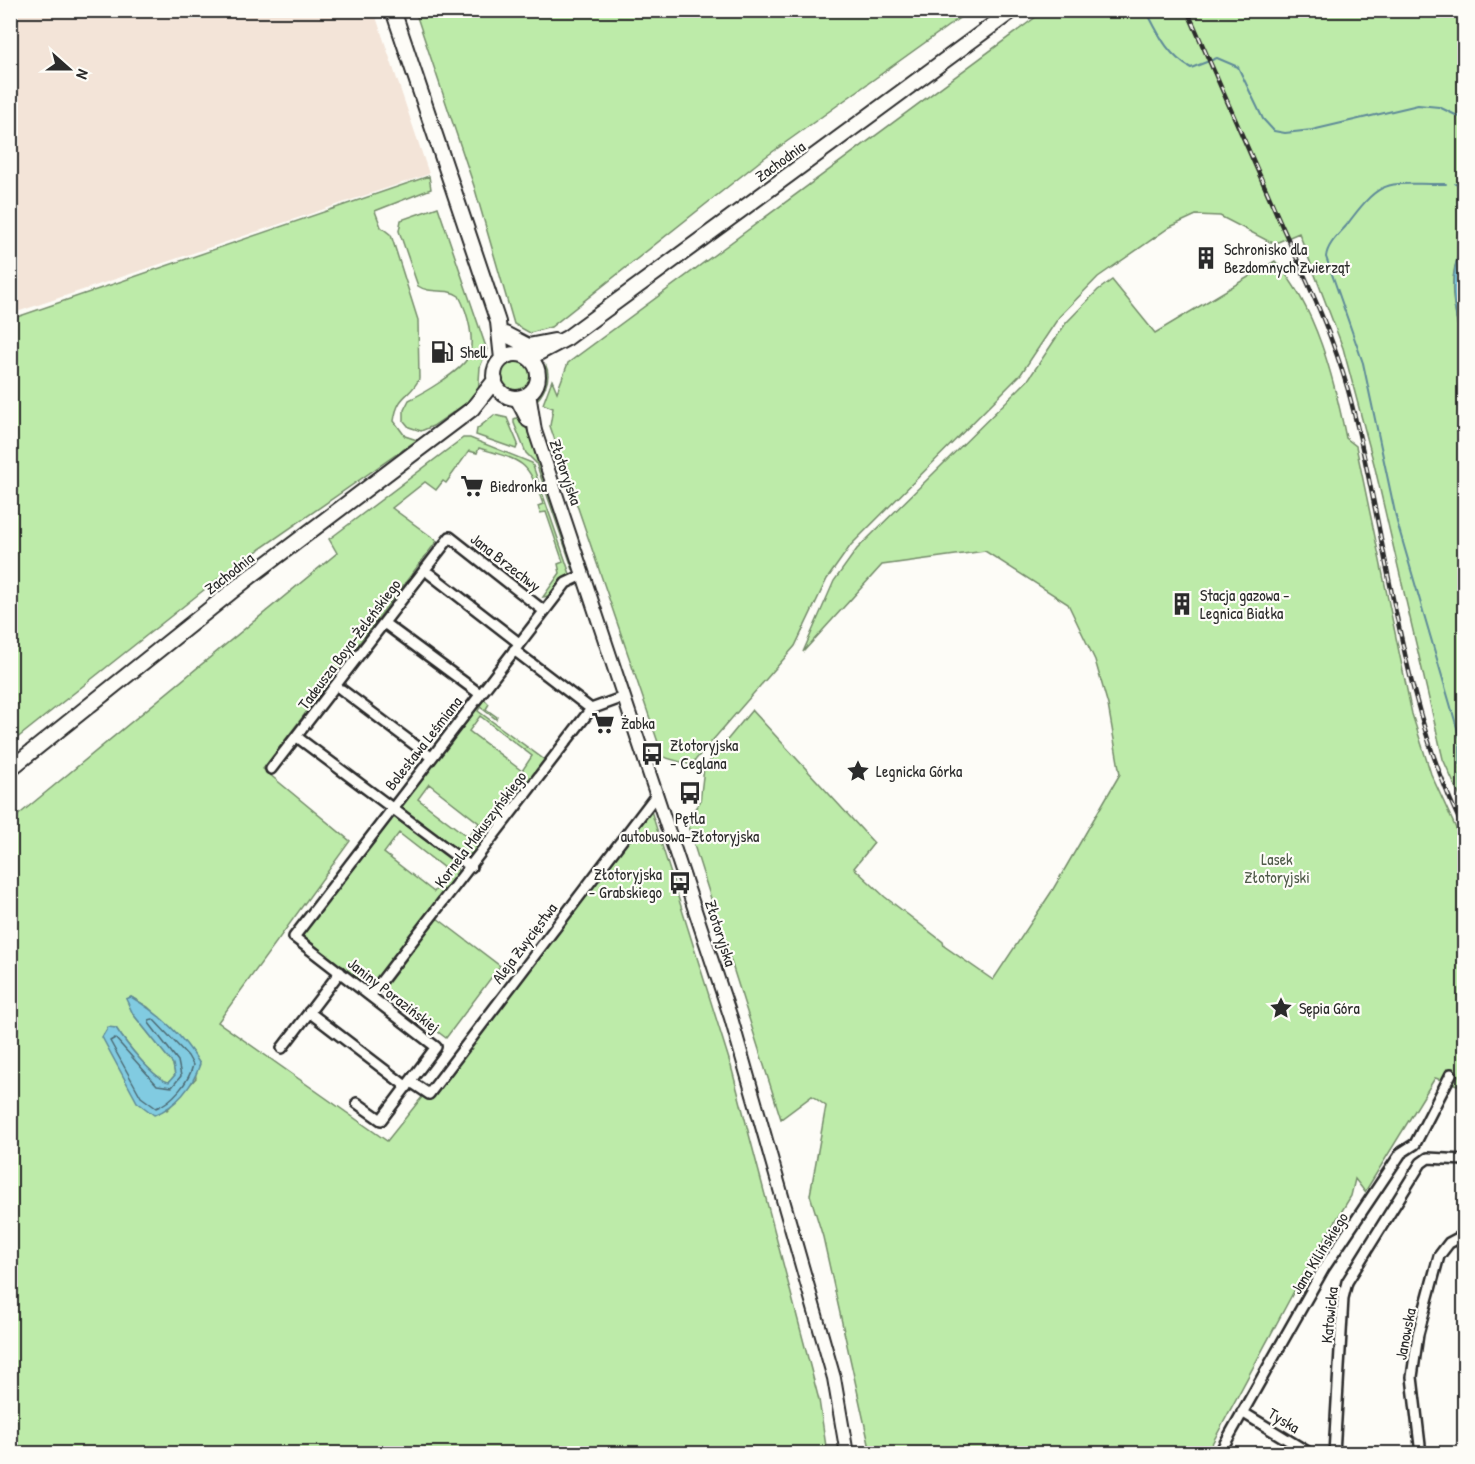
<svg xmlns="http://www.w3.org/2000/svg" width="1475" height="1464" viewBox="0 0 1475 1464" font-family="'Patrick Hand',sans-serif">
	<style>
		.built { fill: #f3e4d8 }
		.green { fill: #bdeba9; stroke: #748b6a; stroke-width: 1.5; fill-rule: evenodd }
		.water { fill: #81cbe1; stroke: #5f8b98; stroke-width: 1.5 }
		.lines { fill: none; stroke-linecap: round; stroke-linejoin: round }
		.shore { stroke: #4d6b74; stroke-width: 1.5 }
		.stream { stroke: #5f8b98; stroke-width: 2 }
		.minor-casing { stroke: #2b2b2b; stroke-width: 14 }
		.tertiary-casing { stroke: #2b2b2b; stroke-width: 16 }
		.secondary-casing { stroke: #2b2b2b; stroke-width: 18 }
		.minor { stroke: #fdfcf7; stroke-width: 9 }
		.tertiary { stroke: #fdfcf7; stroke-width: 12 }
		.secondary { stroke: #fdfcf7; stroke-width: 14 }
		.rail-casing { stroke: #2b2b2b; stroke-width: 4.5 }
		.rail { stroke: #fdfcf7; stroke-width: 2; stroke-dasharray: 7; stroke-linecap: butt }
		.labels { text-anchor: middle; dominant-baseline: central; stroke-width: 4.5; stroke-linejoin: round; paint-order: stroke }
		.street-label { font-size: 16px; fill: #2b2b2b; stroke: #fdfcf7 }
		.poi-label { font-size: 16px; fill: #2b2b2b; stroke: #fdfcf7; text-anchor: start }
		.park-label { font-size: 16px; fill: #505b4a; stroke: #fdfcf7 }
	</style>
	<rect width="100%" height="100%" fill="#fdfcf7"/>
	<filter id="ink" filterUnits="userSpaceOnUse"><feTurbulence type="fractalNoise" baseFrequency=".0167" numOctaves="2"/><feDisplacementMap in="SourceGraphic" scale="12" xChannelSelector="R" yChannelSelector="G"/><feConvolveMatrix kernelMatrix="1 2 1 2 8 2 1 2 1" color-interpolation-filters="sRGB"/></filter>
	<g filter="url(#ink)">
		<path class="built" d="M10,11H374L429,174L11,314Z"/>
		<path class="green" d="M415,11V10L969,11L764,158L551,327L530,333L514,324L474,186Z
			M1044,11H1464V243C1443,281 1456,315 1464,355V806L1443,759L1374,464L1343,348L1299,233L1278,242H1270L1220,216L1196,215L1170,227L1098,277L1059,317L1021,374L851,545L827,579L795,646L691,765L663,757L550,426L553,408L543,404L552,380L557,392L568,363Z
			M429,176L431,189L375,211L381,227L391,235L418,320L419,379C410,398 398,393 394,421L405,436L417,440L224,574L11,743V319Z
			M438,207L487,350L480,367L478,395L433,426L421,431L409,427L404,421V410L409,400C424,393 459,372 467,359C477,343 467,311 459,296C447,287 431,295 418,286L399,231L401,220Z
			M1275,261C1316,306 1334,379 1346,438L1356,446L1412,714L1431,774L1464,846V1087L1435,1078L1365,1192L1355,1179L1351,1196L1300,1280L1207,1453H871L823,1237L810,1195L826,1106L812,1096L781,1119L686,820L700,802L704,768L752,710L874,843L854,868L885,897L943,942L944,946L993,980L1052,891L1120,774L1108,705L1095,660L1068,604L985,551L882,565L803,652L834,581L857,549L1028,380L1066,323L1098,290L1112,280L1155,333Z
			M501 376a15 15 0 1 1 30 0a15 15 0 1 1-30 0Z
			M546,366C552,378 543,397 533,403Z
			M494,415L507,418L518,444L516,449L476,435L477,429Z
			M521,416L537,452L573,570L536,463L526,453L514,423V419Z
			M463,438H470L532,463L570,574L561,579L549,596L543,597L560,573L558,564L563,562L546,512L540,513L538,506L543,504C527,459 524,462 479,448L477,453L469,451L446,483L443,481L436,490L425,482L392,508L437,541L263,769L350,841L218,1022L387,1141L525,968L649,804L731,1066L819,1400L827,1453L11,1454V821L337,553L329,539L332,537ZM131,997L148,1007L193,1053L196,1078L167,1110L116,1028C125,1042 154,1080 169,1082L175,1075L173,1064L133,1014L127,999Z
			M485,700L489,704L486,709L497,717L496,719L480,707L478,711L546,761L477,850L462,859L400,812L402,802L481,701ZM480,716L532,756L522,771L469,731ZM429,784L479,823L468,837L418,799Z
			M393,816L456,864L458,872L372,985L366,984L303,937V932ZM399,833L449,872L434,892L384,853Z
			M437,918L500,966L446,1038L383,990Z"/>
		<path class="water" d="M1464,243V355C1456,316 1444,279 1464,243Z
			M131,997C159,1013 184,1037 200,1064C193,1086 176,1107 154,1115L137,1102L102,1037L108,1027L116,1028C125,1042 154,1080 169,1082L175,1075L173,1064L133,1014L126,999Z"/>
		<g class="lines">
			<path class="shore" d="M1464,255L1457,288L1464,325
				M153,1019L188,1056L193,1065C189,1082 172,1102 156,1108L141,1097L110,1041L115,1038L157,1085L172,1087L181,1076L178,1061L149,1023V1020Z"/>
			<path class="stream" d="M1146,10C1158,33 1167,55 1191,68L1217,58L1238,67L1263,119L1274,131L1285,133L1312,130L1418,105L1439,107L1464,119
				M1446,184C1387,185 1384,174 1346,226C1338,235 1327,245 1326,257L1363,363L1397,522L1460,738L1461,793L1464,805
				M1455,184H1464"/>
			<g class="minor-casing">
				<path id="minor" d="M430,574L519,643
					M384,623L480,694
					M514,650L591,709
					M342,690L431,757
					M297,737L471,867
					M271,769L450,537L544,611
					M370,996L591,709L624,697
					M309,1012L407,1087
					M282,1048L340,972
					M411,1082L429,1094L657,794
					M357,1103L381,1120L436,1047L294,937L566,583L583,575
					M1242,1412L1311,1454
					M1219,1454L1324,1268L1401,1153L1415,1144L1451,1074
					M1334,1454L1343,1298L1347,1282L1421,1163L1428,1158L1464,1160
					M1421,1454L1412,1377L1418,1334L1439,1256L1449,1243L1464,1235"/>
			</g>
			<g class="tertiary-casing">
				<path id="tertiary" d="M529,393L535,431L731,1018L834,1378L847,1454
					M516,398L528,421"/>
			</g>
			<g class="secondary-casing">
				<path id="secondary" d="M393,10L498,322L502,359
					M505,334L528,346L554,341
					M494 376a22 22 0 1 1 44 0a22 22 0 1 1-44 0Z
					M529,358L567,338L1013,10
					M10,769L251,576L472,409L495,380"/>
			</g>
			<use href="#minor" class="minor"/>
			<use href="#tertiary" class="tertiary"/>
			<use href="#secondary" class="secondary"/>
			<g class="rail-casing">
				<path id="rail" d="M1187,10C1219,82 1251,154 1282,226C1306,279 1332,333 1348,390C1388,536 1397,693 1464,830"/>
			</g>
			<use href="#rail" class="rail"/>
		</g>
	</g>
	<defs>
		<g id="building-bare" transform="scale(1.8)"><path d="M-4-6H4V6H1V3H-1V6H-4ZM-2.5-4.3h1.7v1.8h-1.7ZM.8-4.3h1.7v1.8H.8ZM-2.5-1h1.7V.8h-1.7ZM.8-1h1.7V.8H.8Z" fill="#2b2b2b" stroke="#fdfcf7" stroke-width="2.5" paint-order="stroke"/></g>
		<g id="fuel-bare" transform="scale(1.8)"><path d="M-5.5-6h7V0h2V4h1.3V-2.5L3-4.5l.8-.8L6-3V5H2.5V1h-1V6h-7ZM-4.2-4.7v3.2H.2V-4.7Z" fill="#2b2b2b" stroke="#fdfcf7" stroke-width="2.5" paint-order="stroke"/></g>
		<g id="supermarket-bare" transform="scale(1.8)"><path d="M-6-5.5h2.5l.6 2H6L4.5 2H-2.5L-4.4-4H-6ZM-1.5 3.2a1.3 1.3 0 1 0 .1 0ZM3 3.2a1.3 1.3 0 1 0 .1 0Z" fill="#2b2b2b" stroke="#fdfcf7" stroke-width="2.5" paint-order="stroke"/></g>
		<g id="bus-bare" transform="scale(1.8)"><path d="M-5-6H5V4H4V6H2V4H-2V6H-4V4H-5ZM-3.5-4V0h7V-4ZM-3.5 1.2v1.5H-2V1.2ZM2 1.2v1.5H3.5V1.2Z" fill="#2b2b2b" stroke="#fdfcf7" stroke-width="2.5" paint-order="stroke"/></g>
		<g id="sight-bare" transform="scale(1.8)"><path d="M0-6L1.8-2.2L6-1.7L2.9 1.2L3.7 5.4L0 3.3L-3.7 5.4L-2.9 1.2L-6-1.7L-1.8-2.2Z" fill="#2b2b2b" stroke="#fdfcf7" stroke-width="2.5" paint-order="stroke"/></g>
	</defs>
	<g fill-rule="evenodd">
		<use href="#building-bare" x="1206" y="258"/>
		<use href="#fuel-bare" x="442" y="352"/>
		<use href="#supermarket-bare" x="472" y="486"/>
		<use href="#building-bare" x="1182" y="604"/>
		<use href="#supermarket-bare" x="603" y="723"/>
		<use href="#bus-bare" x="652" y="754"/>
		<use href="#sight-bare" x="858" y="771"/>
		<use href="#bus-bare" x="690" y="793"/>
		<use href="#bus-bare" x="680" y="883"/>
		<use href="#sight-bare" x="1281" y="1008"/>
	</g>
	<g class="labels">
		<g class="street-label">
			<text transform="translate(780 161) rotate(-36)">Zachodnia</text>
			<text transform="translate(566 472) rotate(71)">Złotoryjska</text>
			<text transform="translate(506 562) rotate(38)">Jana Brzechwy</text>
			<text transform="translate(229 573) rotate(-38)">Zachodnia</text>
			<text transform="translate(349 644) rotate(-53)">Tadeusza Boya-Żeleńskiego</text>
			<text transform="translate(423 743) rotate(-52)">Bolesława Leśmiana</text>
			<text transform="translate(480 829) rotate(-53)">Kornela Makuszyńskiego</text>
			<text transform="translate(721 933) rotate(72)">Złotoryjska</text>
			<text transform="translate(524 943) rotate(-53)">Aleja Zwycięstwa</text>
			<text transform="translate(394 995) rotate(38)">Janiny Porazińskiej</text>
			<text transform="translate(1319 1253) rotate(-58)">Jana Kilińskiego</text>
			<text transform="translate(1329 1315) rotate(-84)">Katowicka</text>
			<text transform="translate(1405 1334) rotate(-79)">Janowska</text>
			<text transform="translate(1284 1420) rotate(31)">Tyska</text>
		</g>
		<g class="poi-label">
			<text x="1224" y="249">Schronisko dla<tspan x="1224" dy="18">Bezdomnych Zwierząt</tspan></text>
			<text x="460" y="352">Shell</text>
			<text x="490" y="486">Biedronka</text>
			<text x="1200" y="595">Stacja gazowa -<tspan x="1200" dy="18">Legnica Białka</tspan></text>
			<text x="621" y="723">Żabka</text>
			<text x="670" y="745">Złotoryjska<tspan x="670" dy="18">- Ceglana</tspan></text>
			<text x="876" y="771">Legnicka Górka</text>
			<text x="690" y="818" text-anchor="middle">Pętla<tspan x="690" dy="18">autobusowa-Złotoryjska</tspan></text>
			<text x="662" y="874" text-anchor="end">Złotoryjska<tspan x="662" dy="18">- Grabskiego</tspan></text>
			<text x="1299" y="1008">Sępia Góra</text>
		</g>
		<g class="park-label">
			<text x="1277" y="859">Lasek<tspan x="1277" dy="18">Złotoryjski</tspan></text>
		</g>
	</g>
	<rect width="1475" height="1464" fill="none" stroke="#fdfcf7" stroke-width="36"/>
	<rect x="18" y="18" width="1439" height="1428" fill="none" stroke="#2b2b2b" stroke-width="2" filter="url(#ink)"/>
	<g transform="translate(69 69) rotate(111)" stroke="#fdfcf7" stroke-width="4.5" paint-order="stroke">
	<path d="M0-4.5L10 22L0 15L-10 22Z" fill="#2b2b2b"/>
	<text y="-9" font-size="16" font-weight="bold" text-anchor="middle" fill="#2b2b2b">N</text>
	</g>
</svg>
